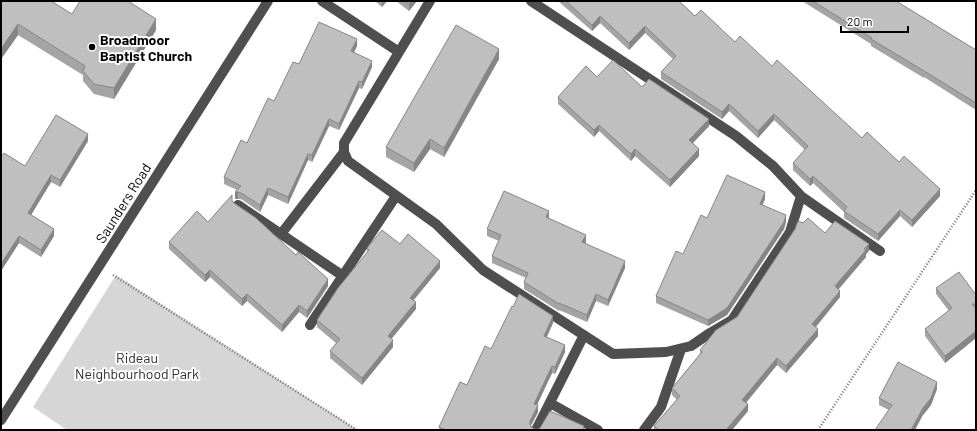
<svg xmlns="http://www.w3.org/2000/svg" width="977" height="431" viewBox="0 0 977 431" font-family="Barlow,sans-serif">
	<style>
		.green { fill: #d6d6d6 }
		.lines { fill: none; stroke-linecap: round; stroke-linejoin: round }
		.path { stroke: #717171; stroke-width: 2.5; stroke-dasharray: 1 2; stroke-linecap: butt }
		.minor { stroke: #4f4f4f; stroke-width: 10 }
		.wall { fill: #a4a4a4 }
		.shaded-wall { fill: #868686 }
		.building { fill: #bfbfbf; stroke: #868686 }
		.poi-dot { fill: #000; stroke: #fff; stroke-width: 1.5 }
		.labels { text-anchor: middle; dominant-baseline: central; stroke-width: 4; stroke-linejoin: round; paint-order: stroke }
		.poi-label { font-size: 14px; font-weight: bold; fill: #000; stroke: #fff; text-anchor: start }
		.street-label { font-size: 14px; fill: #000; stroke: #fff }
		.park-label { font-size: 14px; fill: #2d2d2d; stroke: #fff }
	</style>
	<rect width="100%" height="100%" fill="#fff"/>
	<path class="green" d="M116,275L358,430H67L33,407Z"/>
	<g class="lines">
		<path class="path" d="M113,275L357,430
			M818,430L976,190"/>
		<path class="minor" d="M322,1L399,52
			M430,1L344,143V152L348,161L436,224L483,270L613,354L666,352L691,346L710,333L732,320L790,232L801,196L773,166L736,136L531,1
			M801,196L880,251
			M238,205L343,276
			M281,234L344,152
			M310,325L396,196
			M550,403L598,430
			M1,420L268,1
			M536,430L584,335
			M644,430L661,407L681,349"/>
	</g>
	<path class="wall" d="M1,1L72,14L156,30L114,99L94,94L83,81V75L18,35L1,59Z
		M375,1H387L382,7Z
		M396,1H417L409,11Z
		M558,1H679L695,16L772,66L862,138L899,162L940,196L912,227L900,216L878,241L844,218V212L813,183L810,186L793,170V163L805,150L774,120L758,138L729,111L722,119L661,79V72L673,59L645,33L629,50L600,23L592,31Z
		M802,1H896L976,50V110L924,77V78L871,46V44Z
		M357,46L354,52L372,67L362,89L359,88L339,130L329,126L312,162L308,160L288,204L268,195L260,212L241,199H235L237,190L224,184V177L299,64Z
		M499,59L444,157L430,149L414,172L386,157V147Z
		M597,77L642,87L709,126L693,143L699,156L670,187L635,156L631,161L599,131L594,137L558,104V97Z
		M88,141L60,187L51,182L31,215L54,236L41,257L19,243L1,271L25,166Z
		M765,199L762,205L786,222L784,229L727,315L708,326L656,303V296L707,218Z
		M232,201L234,203L328,286L307,318L299,312L282,332L247,301L242,306L210,277L205,282L169,249V242L208,222Z
		M549,218L548,219L586,242L585,243L625,268L608,306L596,301L587,322L559,310V311L524,289V282L526,278L492,263V256L499,241L487,236V229Z
		M825,233L869,251L866,254V257L839,289L840,297L816,327L818,336L786,373L777,365L746,403L748,411L732,430H654V426L677,400L672,395V388L700,354V350L737,317Z
		M400,244L440,268L414,300L416,309L391,339L393,347L362,385L330,358V351L336,343L317,327V320L367,254V248Z
		M936,288L976,295V338L945,363L925,336V329L949,311L936,294Z
		M553,323L547,337L565,352L555,374L552,373L537,405L538,412L531,426L536,430H584H439V427L467,385Z
		M937,389L931,405L923,415L889,410L879,405V398Z"/>
	<path class="shaded-wall" d="M382,1H387L382,7Z
		M411,1H417L409,11V4Z
		M600,16V23L592,31V25Z
		M156,19V30L114,99V88Z
		M18,24V35L1,59V49Z
		M645,26V33L629,50V43Z
		M357,39V46L351,58V51Z
		M499,49V59L444,157V148Z
		M372,61V67L362,89V82Z
		M359,81V88L339,130V124Z
		M729,104V111L722,119V112Z
		M774,114V120L758,138V131Z
		M329,119V126L312,162V155Z
		M709,119V126L689,147V140Z
		M599,125V131L594,137V130Z
		M88,134V141L60,187V180Z
		M430,139V149L414,172V163Z
		M635,149V156L631,161V154Z
		M699,149V156L670,187V180Z
		M308,154V160L288,204V197Z
		M51,175V182L28,220V213Z
		M813,176V183L810,186V179Z
		M268,188V195L260,212V205Z
		M940,189V196L912,227V220Z
		M235,192H238V199H235Z
		M765,192V199L760,211V204Z
		M900,210V216L878,241V234Z
		M549,211V218L546,224V217Z
		M786,215V222L784,229L727,315L708,326V320Z
		M54,229V236L41,257V250Z
		M586,235V242L582,249V242Z
		M19,236V243L1,271V264Z
		M869,244V251L866,254V257L835,293V286Z
		M440,261V268L410,304V298Z
		M625,261V268L608,306V300Z
		M210,270V277L205,282V275Z
		M328,279V286L307,318V311Z
		M840,291V297L812,331V324Z
		M247,294V301L242,306V299Z
		M596,294V301L587,322V315Z
		M416,302V309L388,343V336Z
		M299,305V312L282,332V325Z
		M553,316V323L544,342V336Z
		M818,329V336L786,373V366Z
		M976,331V338L945,363V356Z
		M393,340V347L362,385V378Z
		M565,345V352L555,374V367Z
		M777,358V365L742,407V400Z
		M552,366V373L534,411V404Z
		M937,382V389L931,405L923,415L915,430H911Z
		M748,404V411L732,430H726Z
		M538,405V412L530,427V421Z"/>
	<path class="building" d="M1,1H51L72,14L80,1H128L156,19L114,88L94,84L83,71L85,66L18,24L1,49Z
		M404,1H411L409,4Z
		M566,1H679L695,16L701,10L735,42L740,36L772,66L777,60L862,138L867,132L899,162L904,156L940,189L912,220L900,210L878,234L844,211L847,207L813,176L810,179L793,163L808,146L774,114L758,131L729,104L722,112L661,72L676,56L645,26L629,43L600,16L592,25Z
		M813,1H896L976,50V103L924,71L871,39L872,38Z
		M319,22L357,39L351,51L372,61L362,82L359,81L339,124L329,119L312,155L308,154L288,197L268,188L260,205L241,193L238,192H235L241,186L224,177L241,140L247,143L268,98L274,101L293,62L299,64Z
		M456,25L499,49L444,148L430,139L414,163L386,147Z
		M613,60L642,87L649,79L709,119L689,140L699,149L670,180L635,149L631,154L599,125L594,130L558,97L586,66L597,77Z
		M56,115L88,134L60,180L51,175L28,213L54,229L41,250L19,236L1,264V157L4,153L25,166Z
		M727,175L765,192L760,204L786,215L784,222L727,308L708,320L656,296L676,251L683,254L701,215L707,218Z
		M504,191L549,211L546,217L586,235L582,242L625,261L608,300L596,294L587,315L559,303V304L524,282L528,273L492,256L501,235L487,229Z
		M232,195V201L234,203L256,218L296,255L298,252L328,279L307,311L299,305L282,325L247,294L242,299L210,270L205,275L169,242L197,211L208,222Z
		M808,218L825,233L835,221L869,244L864,249L866,250L835,286L840,291L812,324L818,329L786,366L777,358L742,400L748,404L726,430H659L654,426L680,396L672,388L673,387L702,352L700,350L716,330L737,317L795,229L798,221L803,223Z
		M382,230L400,244L408,234L440,261L410,298L416,302L388,336L393,340L362,378L330,351L340,339L317,320L338,288L369,250L367,248Z
		M959,272L976,295V304H972L976,309V331L945,356L925,329L952,308L936,288Z
		M519,294L553,316L544,336L565,345L555,367L552,366L534,404L538,405L530,421V424L531,427L536,430L540,428L550,411L584,426L583,429L584,430H446L439,427L460,382L467,385L485,346L491,349L512,306L513,307Z
		M898,362L937,382L931,398L923,408L911,430H875L892,405L879,398Z"/>
	<circle class="poi-dot" cx="92" cy="47" r="4"/>
	<g class="labels">
		<g class="poi-label">
			<text x="100" y="39">Broadmoor<tspan x="100" dy="16">Baptist Church</tspan></text>
		</g>
		<g class="street-label">
			<text transform="translate(123 203) rotate(-58)">Saunders Road</text>
		</g>
		<g class="park-label">
			<text x="137" y="357">Rideau<tspan x="137" dy="16">Neighbourhood Park</tspan></text>
		</g>
	</g>
	<rect width="977" height="431" fill="none" stroke="#000000" stroke-width="4"/>
	<path d="M841 26v6h67v-6" fill="none" stroke="#000000" stroke-width="2"/>
	<text x="847" y="26" font-size="12" fill="#000000" stroke="#ffffff" stroke-width="3" paint-order="stroke">20 m</text>
</svg>
